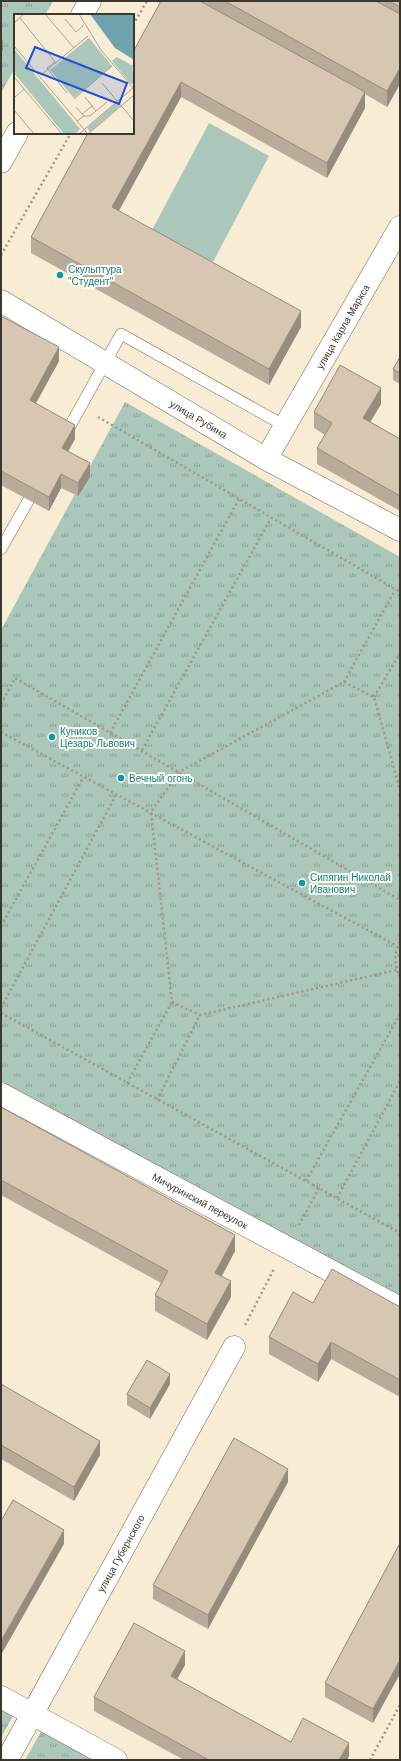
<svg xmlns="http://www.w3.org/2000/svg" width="401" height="1761" viewBox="0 0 401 1761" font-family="Helvetica,sans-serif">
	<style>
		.grass { fill: url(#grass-tufts) }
		.pitch { fill: #abc7b9 }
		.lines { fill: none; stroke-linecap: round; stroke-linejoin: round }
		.lane-casing { stroke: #756b55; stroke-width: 12 }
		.street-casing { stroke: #756b55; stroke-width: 23 }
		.secondary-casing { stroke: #756b55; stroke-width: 23 }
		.path { stroke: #a09886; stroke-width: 2.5; stroke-dasharray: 2 3; stroke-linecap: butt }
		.lane { stroke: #fff; stroke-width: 11 }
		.street { stroke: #fff; stroke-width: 22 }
		.secondary { stroke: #fff; stroke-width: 22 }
		.wall { fill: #b9ab99 }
		.shaded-wall { fill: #968b7d }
		.building { fill: #d7c7b2; stroke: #968b7d }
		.culture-dot { fill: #0f9aa8; stroke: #fffaf0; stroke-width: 1.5 }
		.labels { text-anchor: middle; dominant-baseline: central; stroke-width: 4; stroke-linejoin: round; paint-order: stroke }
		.culture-label { font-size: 10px; fill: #0d838f; stroke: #fffaf0; text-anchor: start }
		.street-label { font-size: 10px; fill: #3b372d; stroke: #fffaf0 }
		.inset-road { fill: none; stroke: #aca491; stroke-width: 1 }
		.view { fill: #1d4ed8; fill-opacity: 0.15; stroke: #1d4ed8; stroke-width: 2 }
		.inset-edge { fill: none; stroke: #3b372d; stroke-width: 2 }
	</style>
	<defs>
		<pattern id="grass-tufts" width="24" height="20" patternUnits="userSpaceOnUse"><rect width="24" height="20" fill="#abc7b9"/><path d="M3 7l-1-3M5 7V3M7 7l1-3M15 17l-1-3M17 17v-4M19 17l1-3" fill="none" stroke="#8ca297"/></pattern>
	</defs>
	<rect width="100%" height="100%" fill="#f8ecd4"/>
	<path class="grass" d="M1,1H53L45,15H15V68L1,93Z
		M125,402L400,557V1298L1,1081V630Z
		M1,1705L15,1712L1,1738Z
		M42,1730L96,1760H25Z"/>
	<path class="pitch" d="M209,123L269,156L213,262L152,230Z"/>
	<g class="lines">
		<g class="lane-casing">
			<path id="lane" d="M65,435L121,334L285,426
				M1,549L36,487"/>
		</g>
		<g class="street-casing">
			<g id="street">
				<path id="s1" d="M1,301L266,459L400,530"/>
				<path id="s2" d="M266,459L400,227"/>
				<path id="s3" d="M1,1094L400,1308"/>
				<path d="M1,1697L116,1760"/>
				<path id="s4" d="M7,1760L234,1347"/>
			</g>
		</g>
		<g class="secondary-casing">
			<path id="secondary" d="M82,15L90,1
				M1,162L17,133"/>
		</g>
		<path class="path" d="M133,25L147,1
			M1,255L71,133
			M98,417L400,592
			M344,682L395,590
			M374,697L400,653
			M1,704L15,678L400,900
			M1,732L397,946
			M110,733L239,499
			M142,750L271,518
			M1,926L83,778
			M400,942C394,951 394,967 400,976
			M396,970L200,1015L172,1002L151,812L179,772L344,682L374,697L400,790
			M1,1008L116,795
			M1,1013L400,1233
			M127,1083L172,1002
			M157,1100L200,1015
			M306,1181L400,1014
			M337,1198L400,1081
			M299,1225L319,1188
			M245,1325L274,1269
			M370,1760L400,1705"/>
		<use href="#lane" class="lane"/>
		<use href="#street" class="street"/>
		<use href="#secondary" class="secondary"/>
	</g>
	<path class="wall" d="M161,1H400V84L387,107L365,94V108L327,178L181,97L119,211L301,327L269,385L31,253V237Z
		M1,316L59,361L36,403L75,439L68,451L90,477L78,496L61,488L49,511L1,485Z
		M400,357V384L393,380V369Z
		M381,404L370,422L400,439V511L317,464V448L325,435L314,428V412Z
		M1,1107L235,1251L221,1277L231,1297L207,1340L155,1311V1295L161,1283L1,1195Z
		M313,1303L400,1307V1397L331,1359L318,1382L269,1354V1337Z
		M1,1384L100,1455L74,1501L1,1459Z
		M170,1384L150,1419L127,1405V1394Z
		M288,1482L208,1629L153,1599V1585Z
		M400,1543L373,1723L325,1697V1683Z
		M185,1665L177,1679L291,1742L349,1756L347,1760H184L94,1711V1697Z"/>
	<path class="shaded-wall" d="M3,39V50L1,53V42Z
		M400,68V84L387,107V91Z
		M181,82V97L112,223V207Z
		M365,92V108L327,178V163Z
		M301,311V327L269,385V369Z
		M59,347V361L30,414V400Z
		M381,388V404L363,434V418Z
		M75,425V439L62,462V448Z
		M90,463V477L78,496V483Z
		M61,474V488L49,511V497Z
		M235,1235V1251L215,1289V1273Z
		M231,1281V1297L207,1340V1324Z
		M331,1342V1359L318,1382V1364Z
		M170,1374V1384L150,1419V1408Z
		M100,1441V1455L74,1501V1487Z
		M288,1469V1482L208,1629V1615Z
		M64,1530V1544L1,1655V1641Z
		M185,1651V1665L171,1690V1676Z
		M400,1660V1674L373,1723V1709Z
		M349,1743V1756L347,1760H339Z"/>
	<path class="building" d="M161,1H200L365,92L327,163L181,82L112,207L301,311L269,369L31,237L88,133H133V52Z
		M225,1H376L400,14V68L387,91Z
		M389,1H400V7Z
		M1,316L59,347L30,400L75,425L62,448L90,463L78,483L61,474L49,497L1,471Z
		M400,357V373L393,369Z
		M340,365L381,388L363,418L400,439V496L317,448L332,423L314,412Z
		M1,1107L235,1235L215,1273L231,1281L207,1324L155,1295L168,1271L1,1180Z
		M332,1269L400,1307V1380L331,1342L318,1364L269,1337L293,1292L313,1303Z
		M147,1360L170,1374L150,1408L127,1394Z
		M1,1384L100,1441L74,1487L1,1445Z
		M234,1438L288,1469L208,1615L153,1585Z
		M13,1500L64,1530L1,1641V1521Z
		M400,1543V1660L373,1709L325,1683Z
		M134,1623L185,1651L171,1676L291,1742L303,1718L349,1743L339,1760H209L94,1697Z"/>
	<g class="culture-dot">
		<circle cx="60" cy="275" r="4"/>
		<circle cx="52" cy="737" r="4"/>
		<circle cx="121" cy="778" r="4"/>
		<circle cx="302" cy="883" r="4"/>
	</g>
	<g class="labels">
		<g class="culture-label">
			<text x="68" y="269">Скульптура<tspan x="68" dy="12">"Студент"</tspan></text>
			<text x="60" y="731">Куников<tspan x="60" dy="12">Цезарь Львович</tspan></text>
			<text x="129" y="778">Вечный огонь</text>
			<text x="310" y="877">Сипягин Николай<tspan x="310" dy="12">Иванович</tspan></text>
		</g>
		<g class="street-label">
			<text stroke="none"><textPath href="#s2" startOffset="153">улица Карла Маркса</textPath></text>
			<text stroke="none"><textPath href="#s1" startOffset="230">улица Рубина</textPath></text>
			<text stroke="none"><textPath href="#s3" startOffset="226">Мичуринский переулок</textPath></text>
			<text stroke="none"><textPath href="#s4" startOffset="236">улица Губернского</textPath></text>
		</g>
	</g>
	<g transform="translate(14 14)">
		<rect width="120" height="120" fill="#f8ecd4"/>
		<path d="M75,24L98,52L60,84L36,56ZM0,35L66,115L61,120H50L0,59ZM103,43L119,52L118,57L120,58V70V66L119,70L116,69L98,47ZM103,88L106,92L76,118L73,114Z" fill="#abc7b9"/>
		<path d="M76,0H120V46L101,34Z" fill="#6da4ae"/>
		<path class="inset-road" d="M31,0L60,34M65,0L87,36L120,75M6,4L42,49M51,5L62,18L70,11M0,9L10,0M0,32L74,120M41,48L33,54L53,79M27,61L74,22M0,63L48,120M88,69L120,107M71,83L82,97M0,84L10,75M60,85L98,52M62,93L70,102L63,107M0,96L20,120M68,100L78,92M70,102H76L93,88M65,120L119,74M74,120L120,81"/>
		<path class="view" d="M21,33L113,69L105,90L12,54Z"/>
		<rect width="120" height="120" class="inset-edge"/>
	</g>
	<rect width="401" height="1761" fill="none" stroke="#3b372d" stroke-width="4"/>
</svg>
